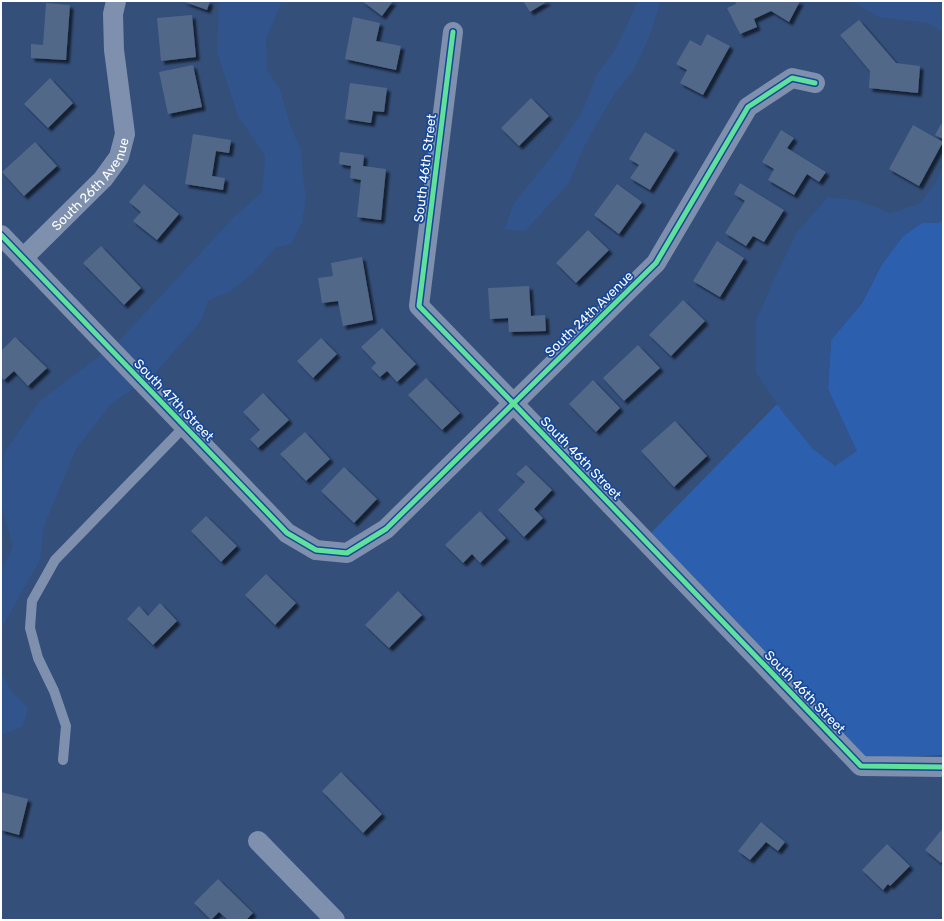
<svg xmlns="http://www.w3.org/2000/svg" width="944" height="921" viewBox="0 0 944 921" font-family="Rubik,sans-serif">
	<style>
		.green { fill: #2c5fad }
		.water { fill: #31548c }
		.building { fill: #516789; filter: url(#shadow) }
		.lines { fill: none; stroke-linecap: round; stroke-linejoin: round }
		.service { stroke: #7e90ad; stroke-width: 10 }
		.minor { stroke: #7e90ad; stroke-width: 20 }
		.cycleway-casing { stroke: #174897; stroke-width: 8 }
		.cycleway { stroke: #60e19b; stroke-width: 5 }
		.labels { text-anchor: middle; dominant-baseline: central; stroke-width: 3.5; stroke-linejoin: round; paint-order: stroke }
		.street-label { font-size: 13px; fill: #fff; stroke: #174897 }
	</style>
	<defs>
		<filter id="shadow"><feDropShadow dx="3.5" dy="3.5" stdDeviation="1" flood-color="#0009"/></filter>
	</defs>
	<rect width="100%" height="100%" fill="#344f7a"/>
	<path class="green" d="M943,219V755L863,759L646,538L777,404L856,451L828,389L831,340L862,303L882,264L903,236L922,223H938Z"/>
	<path class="water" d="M219,1H282L266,39L267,70L280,90L290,125L301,150L303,178L306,197L302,223L291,244L275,248L254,272L232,290L208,301L201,321L154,374L110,405L76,449L44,526L40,560L1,629V570L13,547L1,503L4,453L40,401L118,342L233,218L262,192L265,156L238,116L217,52Z
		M638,1H661L648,40L633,71L615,93L597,123L581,153L569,183L525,231L504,229L514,203L555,152L582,112L597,74L615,50Z
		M851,1H928L943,4V32L928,23L879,17Z
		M943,165V219L939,223H922L903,236L882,264L862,303L831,340L828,389L857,451L835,466L813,449L784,414L756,373V321L776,275L797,232L828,197L857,200L890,213L919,204L934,186Z
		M1,673L12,692L28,708L23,726L1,735Z"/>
	<path class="building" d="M182,1H210L207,10Z
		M362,1H393L382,16Z
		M523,1H548L530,12Z
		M735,1H800L789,22L771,11L754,19L757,27L740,34L727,8L736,4Z
		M46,3L70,5L66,60L31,58V44L43,45Z
		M192,15L196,57L161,61L157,18Z
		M353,17L380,23L376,41L401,46L396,70L345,59Z
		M859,20L896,63L920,66L918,93L869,88L870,71L840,35Z
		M707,34L730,46L703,95L680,83L687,70L676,64L690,40L701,46Z
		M193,65L202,107L168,114L159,72Z
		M50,78L73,103L48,128L24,104Z
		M350,83L387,88L384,112L373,111L371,123L345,119Z
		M531,98L549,116L519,146L501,128Z
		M941,124L943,125V139L935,135Z
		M913,125L943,142L919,186L889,169Z
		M781,130L794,138L787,148L826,172L819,182L807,174L794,195L768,180L774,169L762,162Z
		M645,132L675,150L650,190L630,178L639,165L629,159Z
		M193,134L231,140L229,153L216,151L212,176L225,178L223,190L185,184Z
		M35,142L57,166L24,196L2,172Z
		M340,152L364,155L363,166L386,169L381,220L357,217L361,180L350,178L351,166L339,164Z
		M740,183L784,210L764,242L753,236L746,246L725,233L745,201L734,194Z
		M144,184L179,214L157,240L133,221L141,212L129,202Z
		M617,184L642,202L619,234L594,215Z
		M588,230L609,250L576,283L556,263Z
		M717,241L744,258L720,297L693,281Z
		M101,246L141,288L124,305L83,263Z
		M362,257L373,320L343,326L338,301L322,303L318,278L333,276L331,263Z
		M529,286L531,316L545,315L546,331L509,332L508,318L490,319L488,288Z
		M683,300L705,321L671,356L649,335Z
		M382,328L416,364L397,382L387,371L380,377L371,368L376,363L361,347Z
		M15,337L47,368L28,386L14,371L4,380L1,377V351Z
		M321,338L337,354L313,378L297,361Z
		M638,345L660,368L624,401L603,378Z
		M426,378L460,413L442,430L408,395Z
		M593,380L620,408L596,432L569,404Z
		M263,393L289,420L258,448L250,439L260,430L243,412Z
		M675,421L707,456L674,487L641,451Z
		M305,432L330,459L306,481L280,454Z
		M526,465L552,490L534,509L543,518L524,537L498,510L525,482L516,474Z
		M344,467L377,499L354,523L321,491Z
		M480,511L506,538L480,563L472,554L463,563L445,545Z
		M206,516L237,546L221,562L191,531Z
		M266,574L296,603L275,625L245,595Z
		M398,591L422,615L389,648L365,625Z
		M160,603L177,621L153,645L127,619L139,606L148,616Z
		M341,772L382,814L363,833L322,791Z
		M1,792L28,799L19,835L1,830Z
		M761,822L785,842L778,851L766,842L750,860L738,851Z
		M943,828V860L941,863L925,850Z
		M887,844L910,866L890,886L888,884L883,890L862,870Z
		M218,879L253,913L246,920H228L219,912L211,920L194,903Z"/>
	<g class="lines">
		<path class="service" d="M63,760L66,726L54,691L38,658L30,628L32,601L55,560L184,427"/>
		<g class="minor">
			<path d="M453,32L419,306L513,403L861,766L943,767"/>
			<path d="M1,235L287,533L316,550L347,553L386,529L656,263L748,107L792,78L815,83"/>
			<path id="s1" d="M23,258L103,179L119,157L125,134L114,50L113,14L116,1"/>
			<path d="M258,841L335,920"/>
		</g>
		<g class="cycleway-casing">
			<path id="cycleway" d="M453,32L419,306L513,403L861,766L943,767
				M1,235L287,533L316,550L347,553L386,529L656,263L748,107L792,78L815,83"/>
		</g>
		<use href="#cycleway" class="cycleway"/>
	</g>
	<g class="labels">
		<g class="street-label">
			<text transform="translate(425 168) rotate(-83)">South 46th Street</text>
			<text stroke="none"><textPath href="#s1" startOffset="101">South 26th Avenue</textPath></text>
			<text transform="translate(589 314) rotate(-44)">South 24th Avenue</text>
			<text transform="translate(174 400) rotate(46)">South 47th Street</text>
			<text transform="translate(581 458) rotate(46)">South 46th Street</text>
			<text transform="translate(805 692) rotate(46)">South 46th Street</text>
		</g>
	</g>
	<rect width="944" height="921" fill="none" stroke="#ffffff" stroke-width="4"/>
</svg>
